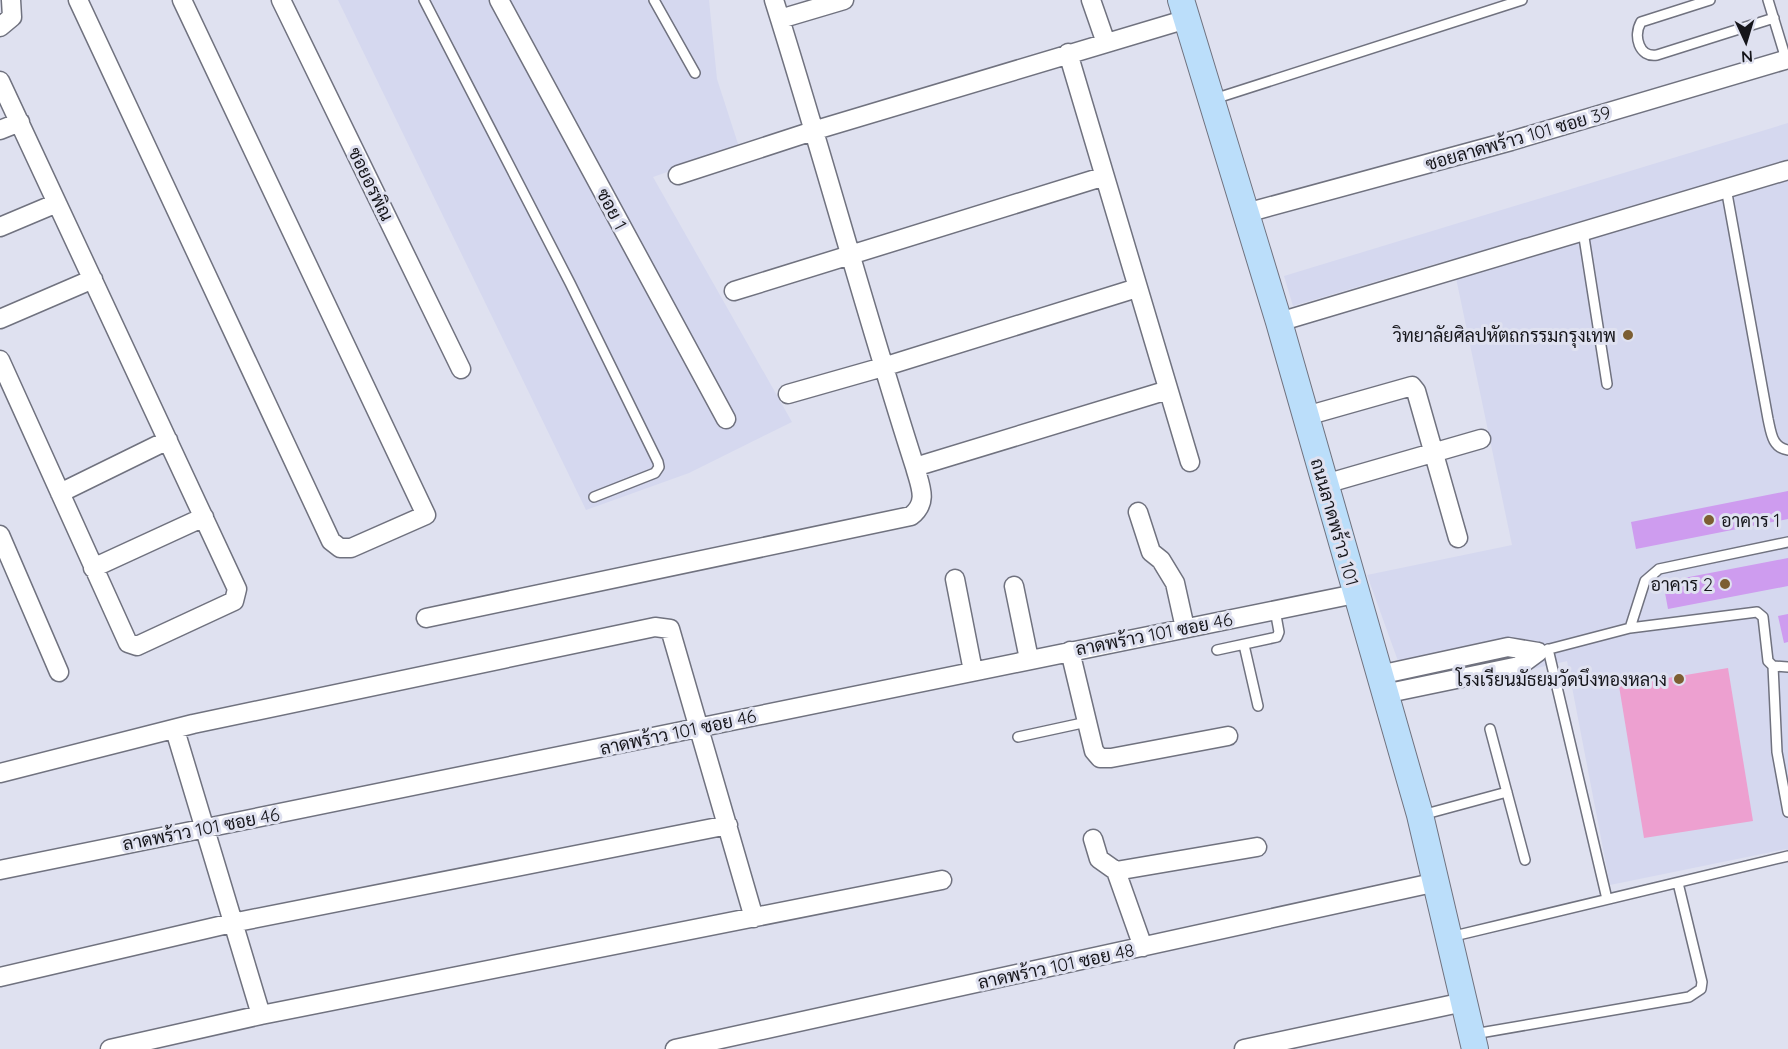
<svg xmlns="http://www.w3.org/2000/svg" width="1788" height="1049" viewBox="0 0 1788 1049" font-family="Quicksand,Sarabun,sans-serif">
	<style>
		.built { fill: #d5d8ef }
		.green { fill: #eda0d0 }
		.building { fill: #ce9cef }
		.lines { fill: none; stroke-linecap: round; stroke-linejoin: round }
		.lane-casing { stroke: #70727f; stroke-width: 12 }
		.street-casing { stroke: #70727f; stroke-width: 21 }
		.secondary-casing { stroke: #70727f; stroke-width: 28 }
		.lane { stroke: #fff; stroke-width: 9 }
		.street { stroke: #fff; stroke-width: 18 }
		.secondary { stroke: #bbdefa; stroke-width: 26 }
		.poi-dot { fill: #7c5e32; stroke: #dfe1f0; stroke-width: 2 }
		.labels { text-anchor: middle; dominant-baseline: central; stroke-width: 6; stroke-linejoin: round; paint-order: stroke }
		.street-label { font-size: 18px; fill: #16161b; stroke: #dfe1f0 }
		.poi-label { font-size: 18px; fill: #16161b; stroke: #dfe1f0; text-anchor: end }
	</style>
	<rect width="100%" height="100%" fill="#dfe1f0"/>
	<path class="built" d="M338,0H709L717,79L739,147L653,177L792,422L689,473L586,510Z
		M1788,123V856L1786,849L1610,885L1567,661L1411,697L1367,575L1512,545L1452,259L1293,306L1284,276Z"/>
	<path class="green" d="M1728,668L1753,821L1644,838L1619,686Z"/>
	<path class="building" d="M1788,491V519L1636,549L1631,522Z
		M1788,558V586L1668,609L1663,582Z
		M1788,614V642L1784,643L1778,616Z"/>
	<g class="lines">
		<g class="lane-casing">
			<path id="lane" d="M424,0L570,283L658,462L659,467L655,473L594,497
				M654,0L695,73
				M1710,0L1641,22C1633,36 1639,58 1657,55L1774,18
				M1768,0L1786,59
				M1214,99L1522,0
				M1726,188L1768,419C1771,432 1772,448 1788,450
				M1583,231L1607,384
				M1630,628L1645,581L1659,569L1788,542
				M1244,645L1258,706
				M1548,649L1607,899
				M1217,650L1277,637L1279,632L1275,610
				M1538,652L1630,628L1757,612L1763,617L1768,661L1773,666L1788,667
				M1773,666L1777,752L1788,812
				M1490,729L1525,860
				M1018,737L1087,722
				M1422,815L1507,792
				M1450,937L1788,856
				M1474,1034L1689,997L1701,989L1702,982L1678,883"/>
		</g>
		<g class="street-casing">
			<path id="street" d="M78,0L331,541L340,548H351L426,515L182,0
				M281,0L461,369
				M499,0L726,419
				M1091,0L1106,43
				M780,19L844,0
				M0,27L12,17L11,0
				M1068,53L1190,462
				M0,81L237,589L234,601L137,646L128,643L0,360
				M0,130L20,122
				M678,175L816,130L1187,19
				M1246,213L1511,141L1788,59
				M0,227L57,203
				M734,291L1102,177
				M0,319L93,279
				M1279,322L1788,170
				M788,394L883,367L1137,288
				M1306,416L1412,386L1416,391L1458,538
				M915,467L1168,390
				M1325,484L1481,439
				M60,493L168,440
				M1138,512L1151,552L1161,560L1175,583L1185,628
				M0,535L59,672
				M93,568L204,517
				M955,579L973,671
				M1014,586L1029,659
				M426,618L911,516C929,502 920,486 915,467C865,312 823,155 774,0
				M1070,651L1094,751L1100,758H1111L1228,736
				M1379,675L1508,647L1538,652
				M1384,694L1519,666L1538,652
				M175,730L261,1015
				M0,773L193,724L655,627L670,629L754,918
				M1093,839L1099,859L1116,871L1143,947
				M0,870L1355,594
				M1116,871L1257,847
				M0,977L232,923L728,825
				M110,1049L261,1015L942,880
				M675,1049L1437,882
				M1244,1049L1464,1002"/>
		</g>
		<g class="secondary-casing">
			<path id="secondary" d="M1181,0L1279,322L1420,815L1475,1049"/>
		</g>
		<use href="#lane" class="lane"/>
		<use href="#street" class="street"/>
		<use href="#secondary" class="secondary"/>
	</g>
	<g class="poi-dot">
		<circle cx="1628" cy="335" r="6"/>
		<circle cx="1709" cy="520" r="6"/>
		<circle cx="1725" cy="584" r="6"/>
		<circle cx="1679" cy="679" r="6"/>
	</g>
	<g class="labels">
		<g class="street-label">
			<text transform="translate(1518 138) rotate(-16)">ซอยลาดพร้าว 101 ซอย 39</text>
			<text transform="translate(371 184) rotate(64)">ซอยอรพิณ</text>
			<text transform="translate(612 209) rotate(62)">ซอย 1</text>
			<text transform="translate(1335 522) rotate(74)">ถนนลาดพร้าว 101</text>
			<text transform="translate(1154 634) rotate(-11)">ลาดพร้าว 101 ซอย 46</text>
			<text transform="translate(678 732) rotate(-12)">ลาดพร้าว 101 ซอย 46</text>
			<text transform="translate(201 829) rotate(-11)">ลาดพร้าว 101 ซอย 46</text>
			<text transform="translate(1056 966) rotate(-12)">ลาดพร้าว 101 ซอย 48</text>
		</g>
		<g class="poi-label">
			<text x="1616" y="335">วิทยาลัยศิลปหัตถกรรมกรุงเทพ</text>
			<text x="1721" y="520" text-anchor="start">อาคาร 1</text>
			<text x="1713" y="584">อาคาร 2</text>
			<text x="1667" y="679">โรงเรียนมัธยมวัดบึงทองหลาง</text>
		</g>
	</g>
	<g transform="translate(1746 42) rotate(176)" stroke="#dfe1f0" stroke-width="4.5" paint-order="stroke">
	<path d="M0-4.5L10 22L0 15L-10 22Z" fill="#16161b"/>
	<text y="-9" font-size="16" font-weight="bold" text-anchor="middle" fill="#16161b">N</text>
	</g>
</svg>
